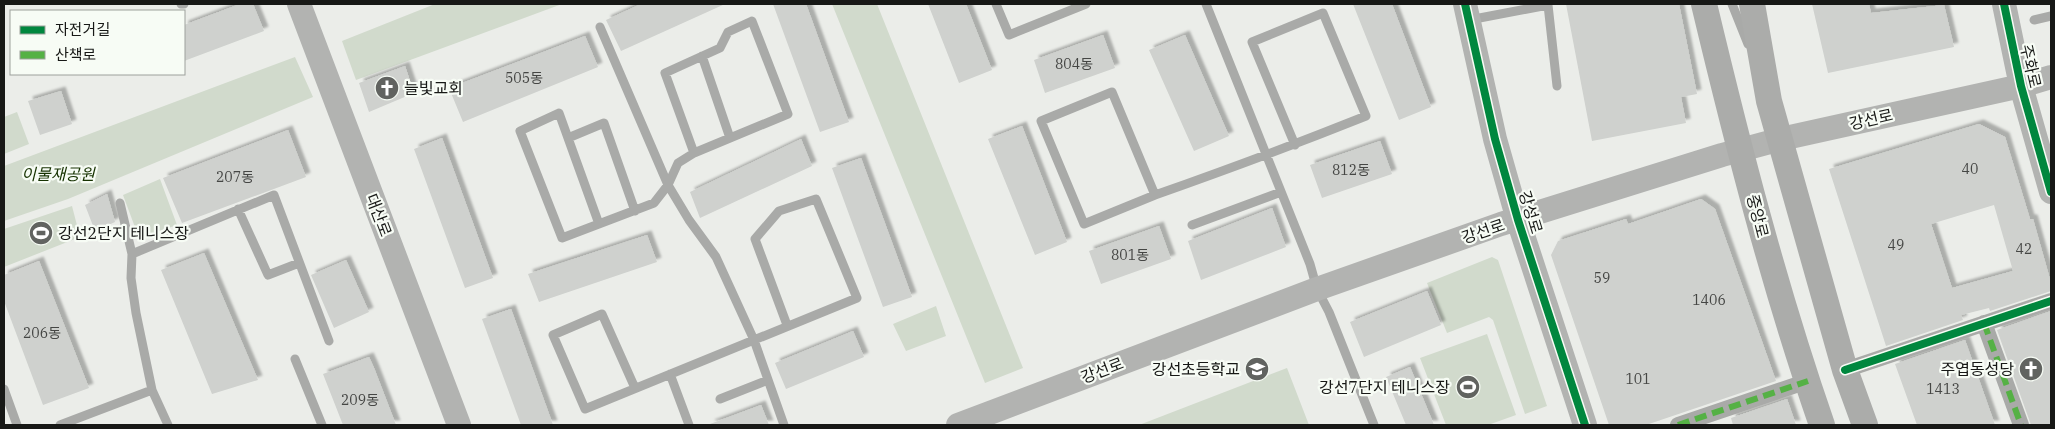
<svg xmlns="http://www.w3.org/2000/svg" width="2055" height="429" viewBox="0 0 2055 429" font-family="'IBM Plex Serif','Noto Sans KR',serif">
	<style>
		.green { fill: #d1dacc }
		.building { fill: #cfd1ce; fill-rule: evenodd; filter: url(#shadow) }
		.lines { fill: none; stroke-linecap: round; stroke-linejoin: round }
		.lane { stroke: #a9aaa8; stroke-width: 9 }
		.street { stroke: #a9aaa8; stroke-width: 16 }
		.secondary { stroke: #b2b3b1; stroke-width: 24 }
		.primary { stroke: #abacaa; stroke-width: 26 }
		.quiet { stroke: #55b145; stroke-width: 6; stroke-dasharray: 12 6; stroke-linecap: butt }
		.cycleway-casing { stroke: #f7fcf5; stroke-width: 11 }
		.cycleway { stroke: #00873e; stroke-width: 8 }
		.labels { text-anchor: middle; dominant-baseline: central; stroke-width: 4.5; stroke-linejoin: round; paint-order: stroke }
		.number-label { font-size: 14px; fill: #454644 }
		.street-label { font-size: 16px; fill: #171816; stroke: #f7fcf5 }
		.poi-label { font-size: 16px; fill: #171816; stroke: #f7fcf5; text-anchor: end }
		.park-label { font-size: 16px; font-style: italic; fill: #163200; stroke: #f7fcf5 }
	</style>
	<defs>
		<filter id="shadow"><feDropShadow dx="4.5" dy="-4.5" stdDeviation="1" flood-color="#0004"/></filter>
	</defs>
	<rect width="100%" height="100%" fill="#ebede9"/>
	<path class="green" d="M435,4H562L356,80L342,41Z
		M832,4H877L1023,368L985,383Z
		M295,57L313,97L68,199L4,221V166Z
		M17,112L29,144L4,154V117Z
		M160,179L177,225L139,238L123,195Z
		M72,206L80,237L4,267V229Z
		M1492,257L1498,260L1547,406L1525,414L1493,320L1489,317L1447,333L1427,283Z
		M936,306L946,336L906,351L893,324Z
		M1487,334L1516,415L1488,425H1446L1420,358Z
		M1287,368L1309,425H1139Z"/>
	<path class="building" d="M240,4H253L264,31L184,61V25Z
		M641,4H725L621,51L606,20Z
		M773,4H806L849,122L820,132Z
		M928,4H966L992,70L959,83Z
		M1353,4H1392L1431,107L1399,120Z
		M1566,4H1679L1697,94L1681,97L1686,123L1592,141Z
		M1812,4H1869L1871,13L1944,5L1954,47L1828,73Z
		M1103,35L1115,68L1045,93L1034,60Z
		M1185,35L1229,136L1194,151L1149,50Z
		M585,36L598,67L463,122L449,88Z
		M405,66L414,93L369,112L359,83Z
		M61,91L72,124L40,135L28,101Z
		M1979,124L2005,137L2030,219H2033L2051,283V291L1990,311L1989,308L1961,315L1963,320L1886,346L1829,169ZM1994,205L2013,271L1952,288L1931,224Z
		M1022,126L1067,242L1035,255L988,139Z
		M288,130L306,177L182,223L163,178Z
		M442,138L493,278L465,288L414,149Z
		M801,139L812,166L700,218L690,192Z
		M1380,141L1392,174L1322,198L1310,165Z
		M861,158L912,297L883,307L832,168Z
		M107,194L115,222L95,231L85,205Z
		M1701,199L1715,209L1776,381L1646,425H1609L1551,255L1558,241L1626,219L1628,224Z
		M1272,208L1286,247L1201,280L1188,241Z
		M1159,226L1171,259L1101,284L1089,251Z
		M647,235L657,262L539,302L528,274Z
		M204,253L258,380L212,394L161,270Z
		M346,260L369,312L334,328L311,275Z
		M39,261L89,388L43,405L4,301V275Z
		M1427,291L1441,325L1364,357L1350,322Z
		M511,309L553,425H521L482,319Z
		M2051,311V425H2031L1997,330Z
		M853,331L864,357L786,389L775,363Z
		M1965,340L1995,425H1917L1895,364Z
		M369,357L374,368L396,425H343L323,374Z
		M1410,367L1434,425H1406L1386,377Z
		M1787,399L1796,425H1733L1731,418Z
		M761,405L769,425H711L710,424Z"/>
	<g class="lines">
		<path class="lane" d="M181,4H184
			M996,4L1009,35L1086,4
			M1206,4L1310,264L1317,289L1329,312L1374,425
			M1732,4L1748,44
			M1469,20L1548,5L1557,86
			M2034,20L2051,16
			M600,27L668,185L689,220L716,257L754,340L784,425
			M702,56L730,138
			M1112,92L1155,195L1084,224L1041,121Z
			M568,138L599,224
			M1155,195C1226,170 1296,144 1366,116L1323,13L1252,42L1295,145
			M120,203L132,254L131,278L136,313L152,390L168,425
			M238,209L268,275L299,263
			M635,211L604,123L568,138L559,113L520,131L562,238L654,203L668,185L678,163L694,153L788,114L752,21L728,32L720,48L665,73L694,153
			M1192,225L1281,192
			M132,254L274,195L329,341
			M295,359L322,425
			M670,374L689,425
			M635,388L602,314L553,335L585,409L857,298L816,199L779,211L755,239L787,325
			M4,389L17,425
			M720,399L768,380
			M60,425L152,390"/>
		<path class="street" d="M1984,323L2021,425
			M1845,370L2051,301
			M1678,425L1808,381"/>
		<path class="secondary" d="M299,4L459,425
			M1465,4L1495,139L1518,220L1585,425
			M2004,4L2021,86L2051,192
			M958,425L1317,289L1501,224L1722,155L1781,139L2021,86L2051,77"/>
		<path class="primary" d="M1704,4C1738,146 1774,287 1822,425
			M1752,4L1769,101L1845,370L1865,425"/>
		<path class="quiet" d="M1984,323L2021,425
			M1678,425L1808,381"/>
		<g class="cycleway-casing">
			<path id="cycleway" d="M1465,4L1495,139L1518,220L1585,425
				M2004,4L2021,86L2051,192
				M1845,370L2051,301"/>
		</g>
		<use href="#cycleway" class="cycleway"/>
	</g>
	<defs>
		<g id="church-disc" transform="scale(1.25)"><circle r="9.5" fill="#616360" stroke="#f7fcf5"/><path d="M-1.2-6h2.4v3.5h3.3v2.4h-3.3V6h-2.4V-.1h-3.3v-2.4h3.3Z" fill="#fff"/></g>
		<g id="stadium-disc" transform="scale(1.25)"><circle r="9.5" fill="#616360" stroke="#f7fcf5"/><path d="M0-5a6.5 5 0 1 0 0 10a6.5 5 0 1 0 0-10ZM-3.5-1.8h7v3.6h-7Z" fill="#fff"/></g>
		<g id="school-disc" transform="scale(1.25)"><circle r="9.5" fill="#616360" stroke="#f7fcf5"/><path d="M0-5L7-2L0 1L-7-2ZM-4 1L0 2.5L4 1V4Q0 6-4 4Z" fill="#fff"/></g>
	</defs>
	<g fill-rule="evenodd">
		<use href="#church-disc" x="387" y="88"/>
		<use href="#stadium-disc" x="41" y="233"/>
		<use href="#school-disc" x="1257" y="369"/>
		<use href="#church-disc" x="2031" y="369"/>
		<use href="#stadium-disc" x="1468" y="387"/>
	</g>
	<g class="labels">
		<g class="number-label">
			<text x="1074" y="64">804동</text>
			<text x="524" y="78">505동</text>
			<text x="1970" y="169">40</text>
			<text x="1351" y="170">812동</text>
			<text x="235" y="177">207동</text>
			<text x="1896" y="245">49</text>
			<text x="2024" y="249">42</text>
			<text x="1130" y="255">801동</text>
			<text x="1602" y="278">59</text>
			<text x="1709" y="300">1406</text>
			<text x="42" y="333">206동</text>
			<text x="1638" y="379">101</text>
			<text x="1943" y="389">1413</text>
			<text x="360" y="400">209동</text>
		</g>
		<g class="street-label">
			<text transform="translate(2031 66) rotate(77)">주화로</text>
			<text transform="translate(1871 119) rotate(-13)">강선로</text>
			<text transform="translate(1531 212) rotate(73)">강성로</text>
			<text transform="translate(379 215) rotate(69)">대산로</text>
			<text transform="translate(1758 216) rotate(76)">중앙로</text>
			<text transform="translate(1483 231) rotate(-19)">강선로</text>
			<text transform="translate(1102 370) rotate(-21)">강선로</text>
		</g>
		<g class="poi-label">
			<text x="404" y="88" text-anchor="start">늘빛교회</text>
			<text x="58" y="233" text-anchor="start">강선2단지 테니스장</text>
			<text x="1240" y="369">강선초등학교</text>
			<text x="2014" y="369">주엽동성당</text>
			<text x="1450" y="387">강선7단지 테니스장</text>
		</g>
		<g class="park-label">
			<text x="58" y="174">이물재공원</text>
		</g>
	</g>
	<rect width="2055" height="429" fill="none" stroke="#171816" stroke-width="10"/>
	<rect x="10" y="10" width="175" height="65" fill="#f7fcf5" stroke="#9da19c"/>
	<rect x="20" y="26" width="25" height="8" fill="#00873e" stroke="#9da19c"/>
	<text x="55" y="35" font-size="15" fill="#171816">자전거길</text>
	<rect x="20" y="51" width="25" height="8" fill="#55b145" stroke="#9da19c"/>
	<text x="55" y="60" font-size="15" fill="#171816">산책로</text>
</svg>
